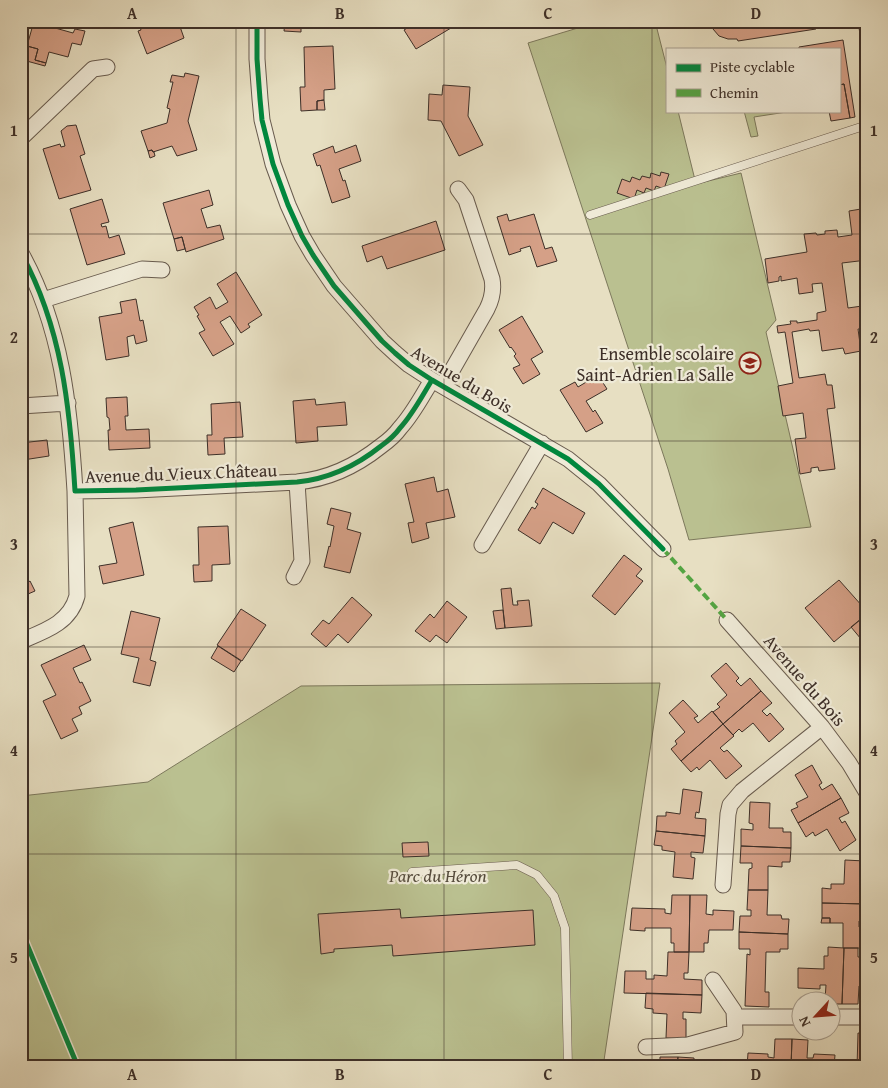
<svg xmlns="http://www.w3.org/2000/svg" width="888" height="1088" viewBox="0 0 888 1088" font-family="'Gentium Book Plus',serif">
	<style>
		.green { fill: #bac090; stroke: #7c785c }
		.building { fill: #d5a087; stroke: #3d2f28 }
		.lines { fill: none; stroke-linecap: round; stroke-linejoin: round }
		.service-casing { stroke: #685b4e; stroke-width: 9 }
		.minor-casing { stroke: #685b4e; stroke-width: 17 }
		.service { stroke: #efead7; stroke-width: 8 }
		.minor { stroke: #efead7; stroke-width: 15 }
		.quiet { stroke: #54a442; stroke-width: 4; stroke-dasharray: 8 4; stroke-linecap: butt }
		.cycleway-casing { stroke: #efead7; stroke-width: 8 }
		.cycleway { stroke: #00873e; stroke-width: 5 }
		.grid { fill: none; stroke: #3d2f28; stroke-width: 1; stroke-opacity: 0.55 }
		.labels { text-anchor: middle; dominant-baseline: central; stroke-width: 4.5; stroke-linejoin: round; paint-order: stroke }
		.poi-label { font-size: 18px; fill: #3d2f28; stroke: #efead7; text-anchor: end }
		.street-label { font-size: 18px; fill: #3d2f28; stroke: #efead7 }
		.park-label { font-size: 18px; font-style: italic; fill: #564c3d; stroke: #efead7 }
		.neatline { fill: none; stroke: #3d2f28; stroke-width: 2 }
		.grid-label { font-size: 16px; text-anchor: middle; font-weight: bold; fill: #3d2f28 }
	</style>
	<rect width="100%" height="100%" fill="#e7dfc2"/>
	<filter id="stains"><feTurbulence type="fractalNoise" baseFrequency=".004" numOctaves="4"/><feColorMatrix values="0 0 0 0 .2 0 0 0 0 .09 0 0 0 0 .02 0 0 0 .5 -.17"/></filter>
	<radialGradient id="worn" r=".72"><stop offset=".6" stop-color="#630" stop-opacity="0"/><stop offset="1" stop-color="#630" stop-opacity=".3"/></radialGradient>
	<path class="green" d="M601,21H655L667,68V111H678L696,184L741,173L776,320L766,332L811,527L689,540L668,469L528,43Z
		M744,111H793L754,117L758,136L751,137Z
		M660,683L603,1067H21V796L148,782L301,686Z"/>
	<path class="building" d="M34,21H50L48,26L73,33L75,29L85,31L81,45L72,43L68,57L49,52L46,63L35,60L38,49L27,46Z
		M134,21H178L184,38L147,54L138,31L141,30L139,24L136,25Z
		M419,21H447L451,28L416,49L404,30Z
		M710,21H817H816V29L738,41L737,39H728L719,36L713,29Z
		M858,21H867V81Z
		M285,22H301V32L284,31Z
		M843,40L855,117L850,118L844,84L839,85V49H799V47Z
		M27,46L38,49L35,60L46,63L45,66L23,60Z
		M333,46L335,89L324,90V100L317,101V110L301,111L300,87H305L304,47Z
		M185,73L199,76L188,121L197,150L177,156L172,146L153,152L152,150L148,151L141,131L167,123L170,109L167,108L173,82H170L172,75L184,77Z
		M844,84L850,118L831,121L829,111H839V85Z
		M443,85L470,87L468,116L483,145L459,156L441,121L428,120L429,94L442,95Z
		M324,100L325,110H317V101Z
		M76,125L85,154L80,156L91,190L59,199L43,149L60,144L61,147L65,146L61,131L67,126Z
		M356,145L361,161L339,169L343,181L345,180L350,197L332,203L320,165L317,166L313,154L333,146L335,153Z
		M152,150L153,152H154L155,156L150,158L148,151Z
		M661,172L669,174L664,189L656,186L654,191L646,188L644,193L637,190L634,199L617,193L622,179L630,182L632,177L640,180L642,176L650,178L651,173L660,176Z
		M209,190L213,205L201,209L207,228L220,225L224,239L186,252L182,237L174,239L163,203Z
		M102,199L109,222L101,224L102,227L106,226L109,238L119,235L125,254L87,265L70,209Z
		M867,208V260L842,263L848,308L862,306L865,329H858L861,351L845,354L843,348L822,351L819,330L810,331L809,329L792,332L799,378L825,374L827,385H832L835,408L827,409L835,469L819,471L818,467L811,468V472L800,474L795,439L806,438L803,413L783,416L778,386L793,383L785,332L778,333L777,326L791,324L790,321H797V323L817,320V313L826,311L822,283L812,284L813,292L799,294L797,278L781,281V276L779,277V281L768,283L765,259L807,252L804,234L816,233L817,235L825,234V231L837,230L838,237L852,235L849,211Z
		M507,214L509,221L534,214L545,249L552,247L557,261L537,267L530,246L520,249L521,251L509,255L497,217Z
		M436,221L445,250L387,269L382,256L367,262L362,246Z
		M182,237L185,249L177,251L174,239Z
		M236,272L262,315L248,324L250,327L241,333L230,316L220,322L234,344L213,356L199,333L205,330L197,316L199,315L194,307L210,297L216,309L228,302L217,284Z
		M136,299L140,321L143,320L147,341L136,344L134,335L127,337L129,356L106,360L99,317L122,313L120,302Z
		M522,316L543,352L531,359L540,374L523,384L513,368L520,365L514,356L516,354L511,347L510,348L499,330Z
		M598,375L607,389L586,401L593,412L595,410L603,423L586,432L560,390L575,382L578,387Z
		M127,397L128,416H125L126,430L149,429L150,448L109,450L108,430H110L109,418L107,417L106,398Z
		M315,399L316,405L345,402L347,425L317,427L318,441L296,443L293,401Z
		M240,402L243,437L224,438L225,454L208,455L207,435H212L211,404Z
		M47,440L49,456L23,460L26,484H21V443Z
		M434,477L437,492L448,489L455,517L426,523L429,538L412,543L408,523L414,522L405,484Z
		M543,488L585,513L573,534L553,522L540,544L518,530L532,507L535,509L538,504L535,502Z
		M331,508L351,513L347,529L361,533L350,573L324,567L329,546L330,547L334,526L327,524Z
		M133,522L144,575L103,584L99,566L117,563L109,528Z
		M228,526L230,564L212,565V581L194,582L193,565H199L198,527Z
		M21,536L27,548L21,551Z
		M624,555L642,569L636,576L643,581L615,615L592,596Z
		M21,570L27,583L30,581L35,591L21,597Z
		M839,580L863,607L867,604V614L834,642L805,608Z
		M511,588L513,605H518L517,601L529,600L532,626L505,628L501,589Z
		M352,597L372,615L348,643L338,634L326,647L311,634L323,620L329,624Z
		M447,601L467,617L447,643L436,635L430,642L415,631L430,614L434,618Z
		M241,609L266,625L242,661L217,645Z
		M503,610L505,628L496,629L493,611Z
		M131,611L160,618L150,660L156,662L150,686L133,682L139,658L121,654Z
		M867,614V644L866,645L851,627Z
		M84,645L91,660L73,668L80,683L82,682L91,701L79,707L82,714L72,719L78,731L61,739L43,701L56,695L41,665Z
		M218,646L241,661L234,672L211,658Z
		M726,663L739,678L736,681L741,686L750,678L761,691L723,724L713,712L720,707L717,704L727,695L711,676Z
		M761,691L772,703L762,711L767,716L770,713L784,729L769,742L753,723L742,732L739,729L733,735L723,724Z
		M683,700L698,716L694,718L698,723L712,711L723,724L681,761L671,749L677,744L675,741L685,732L669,713Z
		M723,724L734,736L720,748L724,752L727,750L742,766L726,779L710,760L699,770L697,767L691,772L681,761Z
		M812,765L822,783L819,785L822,790L832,784L841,798L798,823L791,810L798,807L796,803L808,797L795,775Z
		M683,789L702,792L699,813L696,812L695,818L706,819L705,836L656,831L657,816H666V812L680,814Z
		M841,798L849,813L839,818L842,823L845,821L856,840L840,851L827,829L815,836L813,832L806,837L798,823Z
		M750,802L770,803L769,828H783V832H791V848L741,846V829L753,830V824L749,823Z
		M656,831L705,836L703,853L691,852V857L695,858L693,879L673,877L675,852L662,850V846L654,845Z
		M428,842L429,856L403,857L402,843Z
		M741,846L791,848L790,862H782V867L768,866V890H748L749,869L752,868V863H740Z
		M845,860L865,861L864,882H860V888H867V904L822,903V888L831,889V884H844Z
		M748,890H768L767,915H781L782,919H789L788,934L739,932L740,916H751V910H747Z
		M672,895H690L689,952H674V943H671V928H645V931L630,930L632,908L665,909V913L671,914Z
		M690,895H707L706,914L713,915V910L734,911L733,930H709L708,943H704V952H689Z
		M822,903L867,904V921H859V927H863V948H843V923H830V918H822Z
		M400,909L401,918L533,910L535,945L393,956L392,945L334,949V952L321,954L318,914Z
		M822,918H830V923H821Z
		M739,932L788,934V949H780V952H766L765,992H769V1007L745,1006L747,954L750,955V949H739Z
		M828,947L844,948L842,1004H830V1000H825L826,985H820V989L798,988V968L824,969V956H828Z
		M844,948H858V957H862L861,970H867V990H865V986H859L858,1004H842Z
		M668,952H689L688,973H684V979L702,980V995L624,993L625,971H646V979H654V975L667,976Z
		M646,993L702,995L701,1013L683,1012V1019H686V1039L666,1038L667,1014L653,1013V1009L645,1008Z
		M858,1033L867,1034V1067H857Z
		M775,1039H792L791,1067H747L748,1053L768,1054V1057L774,1058Z
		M792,1039L808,1040L807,1058H813L814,1054L835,1055L834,1067H791Z
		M660,1057H678L677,1067H660Z
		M678,1057L694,1058V1067H677Z"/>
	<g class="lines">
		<g class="service-casing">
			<path id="service" d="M590,215L867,125
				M412,872L517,865L537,875L554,896L565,928L568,1067"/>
		</g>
		<g class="minor-casing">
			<path id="minor" d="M257,21V59L260,99L262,120L273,164L288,205L302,236L313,255L334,286L382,341L395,353L409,365L432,380L568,459L599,484L663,549
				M21,138L93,69L107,67
				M21,253C62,327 70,408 75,491L136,490L297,482C329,479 356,466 381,446C388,441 395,435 400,428C413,414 422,396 432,380
				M43,300L142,269L162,270
				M443,386L487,309C492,299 494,290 492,279L466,200L458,189
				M21,406L68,403
				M482,545L542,443
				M294,577L302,561L297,482
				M727,620L822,727L849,763L867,793
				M21,641C45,631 70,623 77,596L75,491
				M723,885L728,814L730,805L742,791L822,727
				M735,1017H800
				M830,1017H867
				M646,1047L688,1045L735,1032L734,1011L713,980"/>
		</g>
		<use href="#service" class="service"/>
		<use href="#minor" class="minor"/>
		<path class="quiet" d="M663,549L727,620"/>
		<g class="cycleway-casing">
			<path id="cycleway" d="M257,21V59L260,99L262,120L273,164L288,205L302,236L313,255L334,286L382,341L395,353L409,365L432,380L568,459L599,484L663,549
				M21,253C62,327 70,408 75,491L136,490L297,482C329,479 356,466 381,446C388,441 395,435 400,428C413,414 422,396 432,380
				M21,930L78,1067"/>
		</g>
		<use href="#cycleway" class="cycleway"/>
	</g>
	<path class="grid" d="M236,21V1067M444,21V1067M652,21V1067M21,234H867M21,441H867M21,647H867M21,854H867"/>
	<defs>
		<g id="school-ring" transform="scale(1.125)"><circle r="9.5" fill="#efead7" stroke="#8f2418" stroke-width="1.5"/><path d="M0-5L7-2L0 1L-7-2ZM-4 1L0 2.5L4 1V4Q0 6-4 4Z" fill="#8f2418"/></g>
	</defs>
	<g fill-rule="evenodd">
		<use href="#school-ring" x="750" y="363"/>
	</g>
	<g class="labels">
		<g class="poi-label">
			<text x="734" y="353">Ensemble scolaire<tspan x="734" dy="21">Saint-Adrien La Salle</tspan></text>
		</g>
		<g class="street-label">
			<text transform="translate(462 379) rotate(31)">Avenue du Bois</text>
			<text transform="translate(181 473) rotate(-2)">Avenue du Vieux Château</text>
			<text transform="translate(805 680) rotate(49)">Avenue du Bois</text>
		</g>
		<g class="park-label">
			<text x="438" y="875">Parc du Héron</text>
		</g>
	</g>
	<rect width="888" height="1088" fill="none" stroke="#e7dfc2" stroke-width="55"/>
	<rect x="666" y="48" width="175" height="65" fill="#efead7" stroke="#a89f91"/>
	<rect x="676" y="64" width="25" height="8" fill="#00873e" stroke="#a89f91"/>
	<text x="710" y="72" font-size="15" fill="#3d2f28">Piste cyclable</text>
	<rect x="676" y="89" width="25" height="8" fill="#54a442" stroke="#a89f91"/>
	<text x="710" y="98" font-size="15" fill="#3d2f28">Chemin</text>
	<g transform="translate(816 1016) rotate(244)"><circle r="24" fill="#efead7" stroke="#a89f91"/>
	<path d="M0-4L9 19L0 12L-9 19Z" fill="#8f2418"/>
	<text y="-8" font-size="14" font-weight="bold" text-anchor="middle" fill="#3d2f28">N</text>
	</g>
	<rect x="28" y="28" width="832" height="1032" class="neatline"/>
	<g class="grid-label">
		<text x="132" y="19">A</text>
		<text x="340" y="19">B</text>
		<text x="548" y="19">C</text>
		<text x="756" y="19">D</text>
		<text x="14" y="136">1</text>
		<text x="874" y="136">1</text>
		<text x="14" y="343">2</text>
		<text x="874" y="343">2</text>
		<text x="14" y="550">3</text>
		<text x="874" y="550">3</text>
		<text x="14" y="756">4</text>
		<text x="874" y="756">4</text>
		<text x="14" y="963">5</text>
		<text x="874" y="963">5</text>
		<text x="132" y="1080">A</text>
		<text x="340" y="1080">B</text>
		<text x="548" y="1080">C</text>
		<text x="756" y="1080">D</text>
	</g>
	<rect width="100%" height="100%" filter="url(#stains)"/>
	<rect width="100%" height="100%" fill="url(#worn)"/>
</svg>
